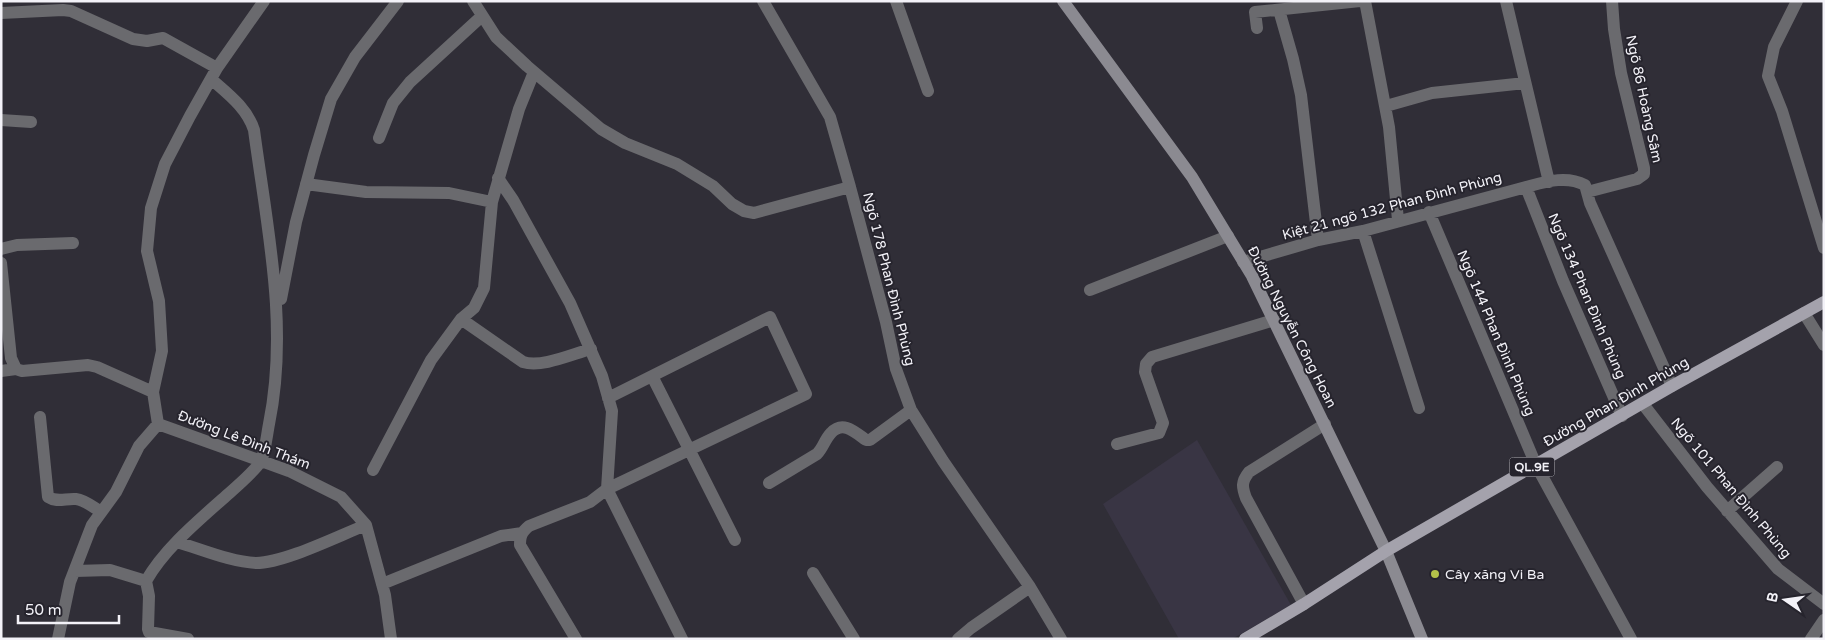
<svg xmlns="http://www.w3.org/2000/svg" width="1825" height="640" viewBox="0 0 1825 640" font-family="'Varela Round',sans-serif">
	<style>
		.built { fill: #393544 }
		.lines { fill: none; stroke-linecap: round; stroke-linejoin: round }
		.street { stroke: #6a6a6e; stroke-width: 12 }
		.secondary { stroke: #8b8a91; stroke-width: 12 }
		.primary { stroke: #a4a2ac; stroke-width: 12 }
		.poi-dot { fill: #b4c24a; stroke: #26242d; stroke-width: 2 }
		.labels { text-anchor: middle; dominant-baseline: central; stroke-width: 4; stroke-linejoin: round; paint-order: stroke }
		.shield { fill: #26242d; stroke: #b6b4bb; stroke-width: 1 }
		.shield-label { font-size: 12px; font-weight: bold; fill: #f3f2f8 }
		.street-label { font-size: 14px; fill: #f3f2f8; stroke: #26242d }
		.poi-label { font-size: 14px; fill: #f3f2f8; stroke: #26242d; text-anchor: start }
	</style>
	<rect width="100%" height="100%" fill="#302e37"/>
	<path class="built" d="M1197,440L1291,605L1232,639H1179L1103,504Z"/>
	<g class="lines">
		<path class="street" d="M473,1L496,37L527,66L601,129L625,143L677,164L713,186L732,204L744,211L754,213L850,187L886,322L896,369L911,410L943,461L1030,587L1061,639
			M763,1L830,117L850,187
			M896,1L928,91
			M1365,1L1389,127L1398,220
			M1506,1L1549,182
			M1797,1L1774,47L1768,76L1782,111L1824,248
			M1279,10L1293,59L1301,95L1318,240
			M1,13L63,10L71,11L133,39L147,41L163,38L217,68
			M1257,28L1255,12L1360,1
			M1386,106L1432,93L1525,83
			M1,120L31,122
			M379,138L393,103L410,82L482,16
			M498,178L513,200L570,303L602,376L612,411L607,489L590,502L529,526C522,532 520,535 520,545L576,639
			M306,184L366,192L449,193L492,202
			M1526,187L1563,281L1622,416
			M1587,192L1637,179L1644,174V168L1621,73L1614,29L1612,1
			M1429,212L1536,465L1631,639
			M1363,231L1419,408
			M1,249L17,245L73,243
			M1243,262L1318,240L1363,231L1526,187C1545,182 1566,175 1585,185L1590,203L1672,386
			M1,263L11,358L16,369L22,371L88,365L97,367L153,392
			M1090,290L1228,236
			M281,299L296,222L314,155L331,99L355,57L398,1
			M1804,313L1824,345
			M461,319L523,362C542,368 572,354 591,349
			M1,371L16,369
			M652,376L735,540
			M608,398L770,317L806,394L607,489L682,639
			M1643,404L1707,487L1778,569L1824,604
			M40,417L48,497C57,503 66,498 76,499C85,500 93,507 101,512
			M158,424L153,392L162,351L159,301L147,251L151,208L165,164L190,116L217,68L264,1
			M158,424L289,471L341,497L366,525L385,595L391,639
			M1117,444L1159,433L1163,423L1145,372L1146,364L1152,357L1274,320
			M373,470L431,360L461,319L474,308L484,288L492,202L519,109L534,72
			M769,483L817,454C823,448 825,439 831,433C843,420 855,432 866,440H870L911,410
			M1727,511L1777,467
			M177,542C201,549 231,562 256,563C284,563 338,536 366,525
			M75,571L110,570L146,581C165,548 198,521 226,496C235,488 255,471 261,461C265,453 267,434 269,424C289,326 267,228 254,130C247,108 228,94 211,79
			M813,573L854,639
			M146,581L149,596L148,629L149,632L188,639
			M382,584L501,536L522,533
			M1304,604L1246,498C1242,487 1241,482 1249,472L1325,424
			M58,639L70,582L92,525L116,492L139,446L158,424
			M958,639L971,628L1030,587
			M1811,639L1824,620"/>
		<path class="secondary" d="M1063,1L1192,177L1252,276L1386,551L1422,639"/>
		<path class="primary" d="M1245,639L1304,604L1386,551L1672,386L1824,302"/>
	</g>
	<circle class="poi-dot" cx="1435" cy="574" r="5"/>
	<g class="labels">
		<rect class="shield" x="1509.5" y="457.5" width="45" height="19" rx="4"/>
		<g class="shield-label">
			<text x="1532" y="467">QL.9E</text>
		</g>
		<g class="street-label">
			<text transform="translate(1644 99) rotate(78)">Ngõ 86 Hoàng Sâm</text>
			<text transform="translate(1392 206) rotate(-15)">Kiệt 21 ngõ 132 Phan Đình Phùng</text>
			<text transform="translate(889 279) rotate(76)">Ngõ 178 Phan Đình Phùng</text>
			<text transform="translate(1587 296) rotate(67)">Ngõ 134 Phan Đình Phùng</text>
			<text transform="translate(1292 327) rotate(63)">Đường Nguyễn Công Hoan</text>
			<text transform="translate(1496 333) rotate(67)">Ngõ 144 Phan Đình Phùng</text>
			<text transform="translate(1616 402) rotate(-30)">Đường Phan Đình Phùng</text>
			<text transform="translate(244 440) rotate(21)">Đường Lê Đình Thám</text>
			<text transform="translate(1731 488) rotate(50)">Ngõ 101 Phan Đình Phùng</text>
		</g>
		<g class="poi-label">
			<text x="1445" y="574">Cây xăng Vi Ba</text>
		</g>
	</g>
	<rect width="1825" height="640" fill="none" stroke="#f3f2f8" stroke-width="5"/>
	<g transform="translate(1785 600) rotate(283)" stroke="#26242d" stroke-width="4" paint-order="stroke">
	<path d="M0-4L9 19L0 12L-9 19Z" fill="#f3f2f8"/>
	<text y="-8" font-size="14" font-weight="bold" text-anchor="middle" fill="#f3f2f8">B</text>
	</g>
	<path d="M18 615v8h101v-8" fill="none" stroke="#f3f2f8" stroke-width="2.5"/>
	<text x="25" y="615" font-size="15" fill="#f3f2f8" stroke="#26242d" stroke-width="4" paint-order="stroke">50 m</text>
</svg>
